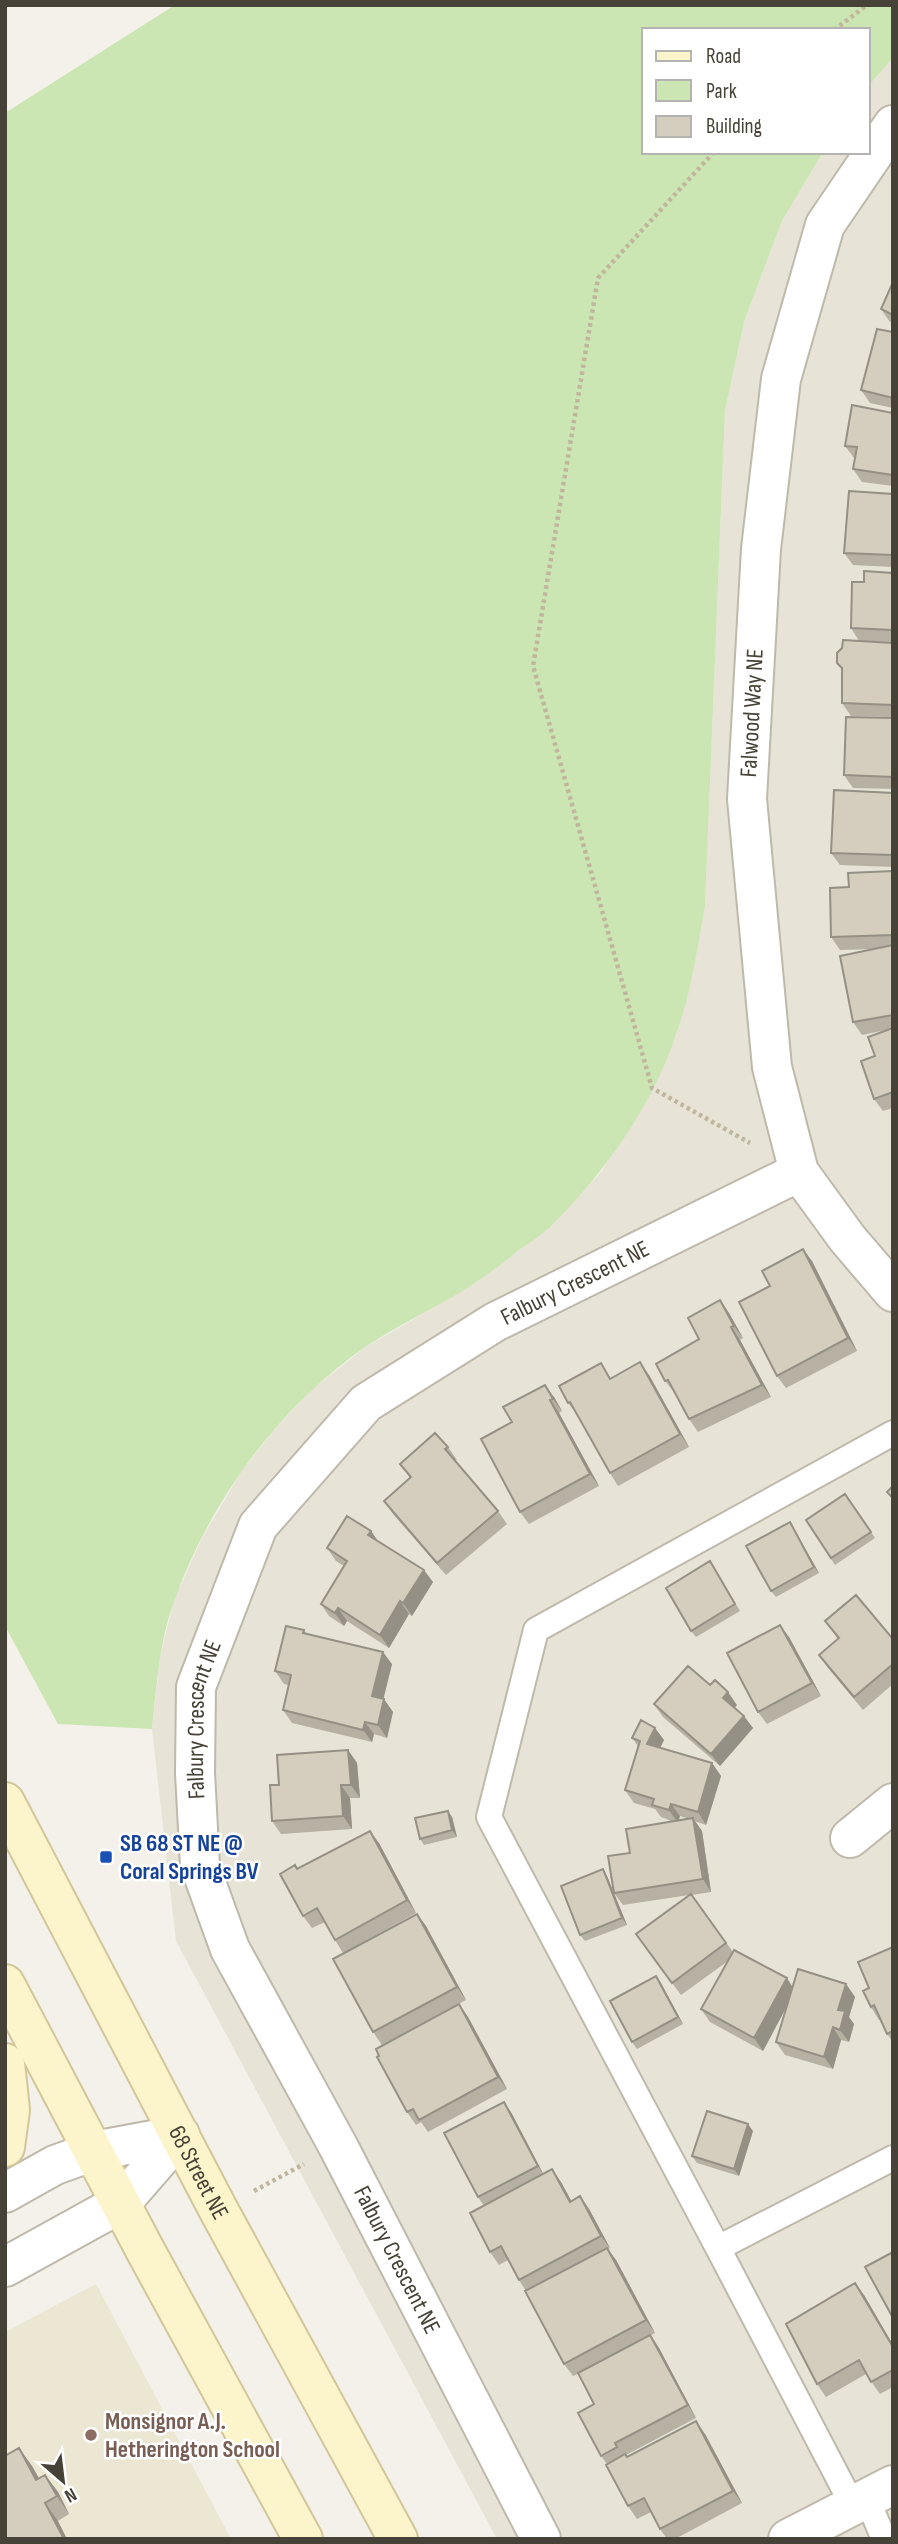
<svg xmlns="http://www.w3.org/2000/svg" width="898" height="2544" viewBox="0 0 898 2544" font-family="'Sofia Sans Condensed',sans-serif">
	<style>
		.residential { fill: #e7e3d7 }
		.education { fill: #ece7d3 }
		.green { fill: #cbe6b3 }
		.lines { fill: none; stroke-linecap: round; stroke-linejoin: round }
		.service-casing { stroke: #bfb9ab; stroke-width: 28 }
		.minor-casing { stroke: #bfb9ab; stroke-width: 42 }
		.tertiary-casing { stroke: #bfb9ab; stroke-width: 42 }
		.secondary-casing { stroke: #d1c79a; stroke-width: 42 }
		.path { stroke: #c0b69d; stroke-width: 4.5; stroke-dasharray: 3.5 3.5; stroke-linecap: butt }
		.service { stroke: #fff; stroke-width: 24 }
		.minor { stroke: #fff; stroke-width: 38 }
		.tertiary { stroke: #fff; stroke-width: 38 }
		.secondary { stroke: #fcf4ca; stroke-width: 38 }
		.wall { fill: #b7b1a3; fill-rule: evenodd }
		.shaded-wall { fill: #959085 }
		.building { fill: #d5cebe; stroke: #959085; stroke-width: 2 }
		.transit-dot { fill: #1a4fb4; stroke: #fff; stroke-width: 2.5 }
		.education-dot { fill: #8d6e63; stroke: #fff; stroke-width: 2.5 }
		.labels { text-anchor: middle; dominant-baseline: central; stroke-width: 5; stroke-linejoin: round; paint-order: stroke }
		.street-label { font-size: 24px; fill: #474237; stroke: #fff }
		.transit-label { font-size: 24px; font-weight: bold; fill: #164399; stroke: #fff; text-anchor: start }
		.education-label { font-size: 24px; font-weight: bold; fill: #785e54; stroke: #fff; text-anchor: start }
	</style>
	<rect width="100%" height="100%" fill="#f3f1e9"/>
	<path class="residential" d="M893,58V2539H497L176,1941L152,1729L160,1657L174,1600L202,1538L241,1472L276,1428L309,1392L366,1347L480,1280L547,1229L601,1172L643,1107L676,1036L691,982L705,906L725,411L744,322L782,221L823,152H868V86Z"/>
	<path class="education" d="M96,2284L231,2539H5V2332Z"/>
	<path class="green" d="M175,5H893V58L868,86V30H644V152H823L782,221L744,322L725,411L705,906C697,950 691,994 676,1035C651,1108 603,1175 549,1228C540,1236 529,1243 519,1250C507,1260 494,1270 481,1279C445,1304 404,1321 367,1346C281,1404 210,1501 175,1599C159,1641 157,1685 152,1729L58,1724L5,1626V113Z"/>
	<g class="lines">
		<g class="service-casing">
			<path id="service" d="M893,1433L536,1630L489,1817L718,2248L893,2158
				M718,2248L853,2506
				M867,2499L884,2539"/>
		</g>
		<g class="minor-casing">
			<g id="minor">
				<path d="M893,125L825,225L781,379L761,549L747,799L772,1067L799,1172L847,1238L893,1292"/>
				<path d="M850,1838L893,1803"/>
				<path id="s1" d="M541,2539L338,2146L230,1949L200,1866L195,1773L196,1687L258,1526L366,1403L495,1322L799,1172"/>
				<path d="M788,2539L893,2485"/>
			</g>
		</g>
		<g class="tertiary-casing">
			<path id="tertiary" d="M5,2193L55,2165L94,2151L180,2135
				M5,2267L121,2203L180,2135"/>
		</g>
		<g class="secondary-casing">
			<g id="secondary">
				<path id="s2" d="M5,1802L218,2209L398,2539"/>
				<path d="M5,1984L144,2248L303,2539"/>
				<path d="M5,2063L10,2110L5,2147"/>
			</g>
		</g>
		<path class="path" d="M834,30L867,5
			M714,152L598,278L533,666L652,1088L750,1143
			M254,2191L304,2164"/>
		<use href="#service" class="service"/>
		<use href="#minor" class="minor"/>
		<use href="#tertiary" class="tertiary"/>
		<use href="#secondary" class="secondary"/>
	</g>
	<path class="wall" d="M893,282V323L890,322L881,309Z
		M893,332V408L870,403L861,390Z
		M893,413V486L862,482L853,469L855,459L845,446Z
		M893,494V567L853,565L844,553Z
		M893,573V642L859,641L851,628L864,582Z
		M893,643V717L851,716L842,703V670L837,663Z
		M893,718V789L853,788L844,775Z
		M893,793V867L840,865L831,853Z
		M893,871V1108L883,1111L874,1099L875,1056L886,1030L862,1035L853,1022L877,949L840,950L831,937L849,887Z
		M812,1261L857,1351L786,1388L777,1376L770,1286Z
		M720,1300L729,1313L743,1338L740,1340L771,1397L698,1432L689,1419L675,1393L665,1381L699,1339Z
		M649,1375L689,1447L618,1486L610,1473L578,1415L568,1403L611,1379Z
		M554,1397L562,1411L559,1413L599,1486L529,1524L520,1512L512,1422Z
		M448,1447L457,1460L455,1461L498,1511L507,1524L446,1575L393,1514L384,1501L410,1478L400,1464Z
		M845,1494L875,1538L835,1565L806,1520Z
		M794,1529L819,1573L776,1597L771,1591Z
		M371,1531L377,1540L433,1582L412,1616L409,1614L389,1648L347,1621L344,1626L329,1616L321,1604L344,1566L336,1561L327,1548Z
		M714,1568L740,1611L696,1637L691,1631Z
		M825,1621L893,1639V1684L863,1710L828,1668L819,1655L838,1639Z
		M304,1630L307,1634L392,1664L383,1699L393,1712L387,1738L374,1734L372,1742L292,1723L283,1710L289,1685L284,1684L275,1671Z
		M789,1637L821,1696L767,1724L758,1712Z
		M710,1685L737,1705L735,1707L753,1728L720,1766L663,1717L654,1704Z
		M655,1728L664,1740L660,1748L712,1763L721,1776L706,1825L694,1821L702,1831L711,1892L692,1895L733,1952L793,1987L846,1984L855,1997L849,2017L854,2024L849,2042L841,2040L833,2069L785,2055L776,2042L786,2008L763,2051L710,2022L701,2009L728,1961L681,1995L636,1934L689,1895L623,1905L614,1893L630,1853L674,1822L661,1817L655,1809L634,1803L625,1790L638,1746L632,1738ZM680,1816L689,1819L678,1821Z
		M348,1750L357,1763L360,1798H350L352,1829L281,1834L272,1821L279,1785Z
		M452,1817L457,1837L424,1845L420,1839Z
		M379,1843L416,1913L343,1953L335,1940L325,1922L312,1928L303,1916L298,1869Z
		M603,1869L607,1876L627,1925L585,1941L580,1935Z
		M417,1914L426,1926L466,2000L382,2045L373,2032Z
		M893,1947V2042L887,2034L880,2019L879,2020L871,2007L869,1988Z
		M656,1976L683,2024L637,2049L632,2042Z
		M459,2004L468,2017L507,2089L428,2132L421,2122L416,2125L407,2112Z
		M504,2102L512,2114L543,2174L561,2182L571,2201L580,2196L589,2209L610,2248L608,2249L616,2260L655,2333L651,2335L659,2348L696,2418L626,2455L627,2457L705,2434L742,2503L675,2539H667L660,2529L651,2512L637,2519L628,2506L607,2464L601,2456L594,2404L578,2374L573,2376L564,2364L526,2291L519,2280L508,2260L499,2265L490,2252L484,2206L478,2197Z
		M753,2131L739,2176L697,2163L692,2156Z
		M864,2295L893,2345V2387L880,2394L866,2374L826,2397L817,2384Z
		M19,2448L32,2466L39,2478L45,2475L58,2492L69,2514L58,2521L5,2539Z"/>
	<path class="shaded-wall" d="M803,1249L812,1261L857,1351L848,1338Z
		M720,1300L729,1313L743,1338L734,1326Z
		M731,1327L740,1340L771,1397L762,1385Z
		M640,1362L649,1375L689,1447L680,1434Z
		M545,1385L554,1397L562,1411L553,1399Z
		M550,1400L559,1413L599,1486L590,1474Z
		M790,1522L794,1529L819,1573L814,1567Z
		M371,1531L380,1544L368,1535Z
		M424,1570L433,1582L412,1616L403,1603Z
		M400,1601L409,1614L389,1648L380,1635Z
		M338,1608L347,1621L344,1626L335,1613Z
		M780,1625L789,1637L821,1696L812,1683Z
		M383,1652L392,1664L381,1709L372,1696Z
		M728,1692L737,1705L732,1710L723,1698Z
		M384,1699L393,1712L387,1738L378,1725Z
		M744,1716L753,1728L720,1766L711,1754Z
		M365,1722L374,1734L372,1742L363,1730Z
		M655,1728L664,1740L656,1756L647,1744Z
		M348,1750L357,1763L360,1798L351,1785Z
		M712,1763L721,1776L706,1825L698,1812Z
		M341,1785L350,1798L352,1829L343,1816Z
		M671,1804L680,1816L678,1823L669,1810Z
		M448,1811L452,1817L457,1837L452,1830Z
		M693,1818L702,1831L711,1892L703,1879Z
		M370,1831L379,1843L416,1913L407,1900Z
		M603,1869L607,1876L627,1925L622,1918Z
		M417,1914L426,1926L466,2000L457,1987Z
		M656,1976L661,1983L683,2024L678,2017Z
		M787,1978L795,1991L763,2051L754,2038Z
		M846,1984L855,1997L849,2017L854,2024L849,2042L840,2030L838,2010Z
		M459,2004L468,2017L507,2089L498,2077Z
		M833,2027L841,2040L833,2069L824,2057Z
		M504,2102L512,2114L546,2179L538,2166Z
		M748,2124L753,2131L739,2176L734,2169Z
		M552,2169L561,2182L579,2215L570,2202Z
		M580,2196L589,2209L610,2248L601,2236Z
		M607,2248L616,2260L655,2333L646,2320Z
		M855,2283L864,2295L893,2345V2347Z
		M650,2335L659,2348L696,2418L688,2405Z
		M696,2421L705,2434L742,2503L733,2491Z
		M19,2448L32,2466L49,2497L36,2480Z
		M45,2475L58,2492L69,2514L57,2496Z
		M45,2503L58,2521L67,2539H64Z"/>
	<path class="building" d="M893,282V315L881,309Z
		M877,329L893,332V398L861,390Z
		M852,405L893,413V475L853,469L857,447L845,446Z
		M849,491L893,494V555L844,553Z
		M864,571L893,573V630L851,628L852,582H864Z
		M843,640L893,643V705L842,703V668L837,663V653L842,648Z
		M846,717L893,718V777L844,775Z
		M834,790L893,793V855L831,853Z
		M893,871V935L831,937L830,888L849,887L848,873Z
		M893,945V1015L853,1022L840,956Z
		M893,1028V1092L874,1099L861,1061L875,1056L868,1037Z
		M803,1249L848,1338L777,1376L739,1302L770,1286L762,1271Z
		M720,1300L734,1326L731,1327L762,1385L689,1419L668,1380L665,1381L656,1364L699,1339L688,1318Z
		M640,1362L680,1434L610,1473L570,1402L568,1403L559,1386L601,1363L610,1379Z
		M545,1385L553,1399L550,1400L590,1474L520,1512L481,1439L512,1422L503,1407Z
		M435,1433L448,1447L445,1449L498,1511L437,1563L384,1501L411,1477L400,1464Z
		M893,1486V1498L887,1492Z
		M845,1494L871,1532L831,1558L806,1520Z
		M347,1516L371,1531L368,1535L424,1570L403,1603L400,1601L380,1635L338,1608L335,1613L321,1604L347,1561L327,1548Z
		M790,1522L814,1567L771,1591L746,1546Z
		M710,1561L735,1604L691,1631L666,1588Z
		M856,1595L893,1639V1664L854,1697L819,1655L839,1638L825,1621Z
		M780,1625L812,1683L758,1712L727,1653Z
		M286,1626L304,1630L303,1633L383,1652L372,1696L384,1699L378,1725L365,1722L363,1730L283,1710L291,1675L275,1671Z
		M688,1666L710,1685L715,1680L728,1692L723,1698L744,1716L711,1754L654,1704Z
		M641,1720L655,1728L647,1744L712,1763L698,1812L671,1804L669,1810L652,1805L654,1799L625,1790L640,1741L632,1738Z
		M348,1750L351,1785H341L343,1816L272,1821L270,1785H279L277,1755Z
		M448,1811L452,1830L420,1839L415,1818Z
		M693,1818L703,1879L614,1893L608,1856L630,1853L626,1829Z
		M370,1831L407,1900L335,1940L317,1908L303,1916L280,1874L295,1865L297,1869Z
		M603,1869L622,1918L580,1935L561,1886Z
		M691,1894L726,1943L672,1983L636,1934Z
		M417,1914L457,1987L373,2032L333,1959Z
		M893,1947V2031L887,2034L874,2005L871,2007L863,1991L869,1988L858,1962Z
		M734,1950L787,1978L754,2038L701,2009Z
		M798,1969L846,1984L838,2010L845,2011L840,2030L833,2027L824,2057L776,2042Z
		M656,1976L678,2017L632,2042L610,2001Z
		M459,2004L498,2077L419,2120L413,2109L407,2112L377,2057L379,2056L376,2049Z
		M504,2102L538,2166L478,2197L444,2133Z
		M707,2111L748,2124L734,2169L692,2156Z
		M552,2169L570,2202L580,2196L601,2236L519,2280L501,2246L490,2252L470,2213Z
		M607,2248L646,2320L564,2364L525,2291Z
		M893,2252V2318L865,2267Z
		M855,2283L893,2347V2370L871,2382L859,2360L817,2384L786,2324Z
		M650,2335L688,2405L615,2443L617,2447L601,2456L578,2413L594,2404L578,2373Z
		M696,2421L733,2491L660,2529L644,2498L628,2506L606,2465L625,2454L627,2457Z
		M19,2448L36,2480L45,2475L57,2496L45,2503L64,2539H5V2456Z"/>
	<rect class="transit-dot" x="99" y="1850" width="14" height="14" rx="3.5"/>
	<circle class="education-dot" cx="91" cy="2435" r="7"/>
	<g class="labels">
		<g class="street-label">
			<text transform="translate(752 713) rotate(-87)">Falwood Way NE</text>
			<text stroke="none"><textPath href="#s1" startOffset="1512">Falbury Crescent NE</textPath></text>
			<text stroke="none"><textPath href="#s1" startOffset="903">Falbury Crescent NE</textPath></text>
			<text stroke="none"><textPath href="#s2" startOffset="418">68 Street NE</textPath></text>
			<text transform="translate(397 2260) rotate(63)">Falbury Crescent NE</text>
		</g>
		<g class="transit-label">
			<text x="120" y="1843">SB 68 ST NE @<tspan x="120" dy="28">Coral Springs BV</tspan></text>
		</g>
		<g class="education-label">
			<text x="105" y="2421">Monsignor A.J.<tspan x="105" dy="28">Hetherington School</tspan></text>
		</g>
	</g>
	<rect width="898" height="2544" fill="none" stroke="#474237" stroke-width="14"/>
	<rect x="642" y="28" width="228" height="126" fill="#ffffff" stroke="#b5b3af" stroke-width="2"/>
	<rect x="656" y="51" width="35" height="10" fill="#fcf4ca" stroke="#b5b3af" stroke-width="2"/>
	<text x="706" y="63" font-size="21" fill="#474237">Road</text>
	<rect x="656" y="80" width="35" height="21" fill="#cbe6b3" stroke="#b5b3af" stroke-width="2"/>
	<text x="706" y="98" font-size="21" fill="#474237">Park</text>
	<rect x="656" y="116" width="35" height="21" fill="#d5cebe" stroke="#b5b3af" stroke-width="2"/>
	<text x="706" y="133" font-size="21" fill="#474237">Building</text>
	<g transform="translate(63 2481) rotate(152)" stroke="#ffffff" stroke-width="5" paint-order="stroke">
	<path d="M0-5L12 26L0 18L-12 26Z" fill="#474237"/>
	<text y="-10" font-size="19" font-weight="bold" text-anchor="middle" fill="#474237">N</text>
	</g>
</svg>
